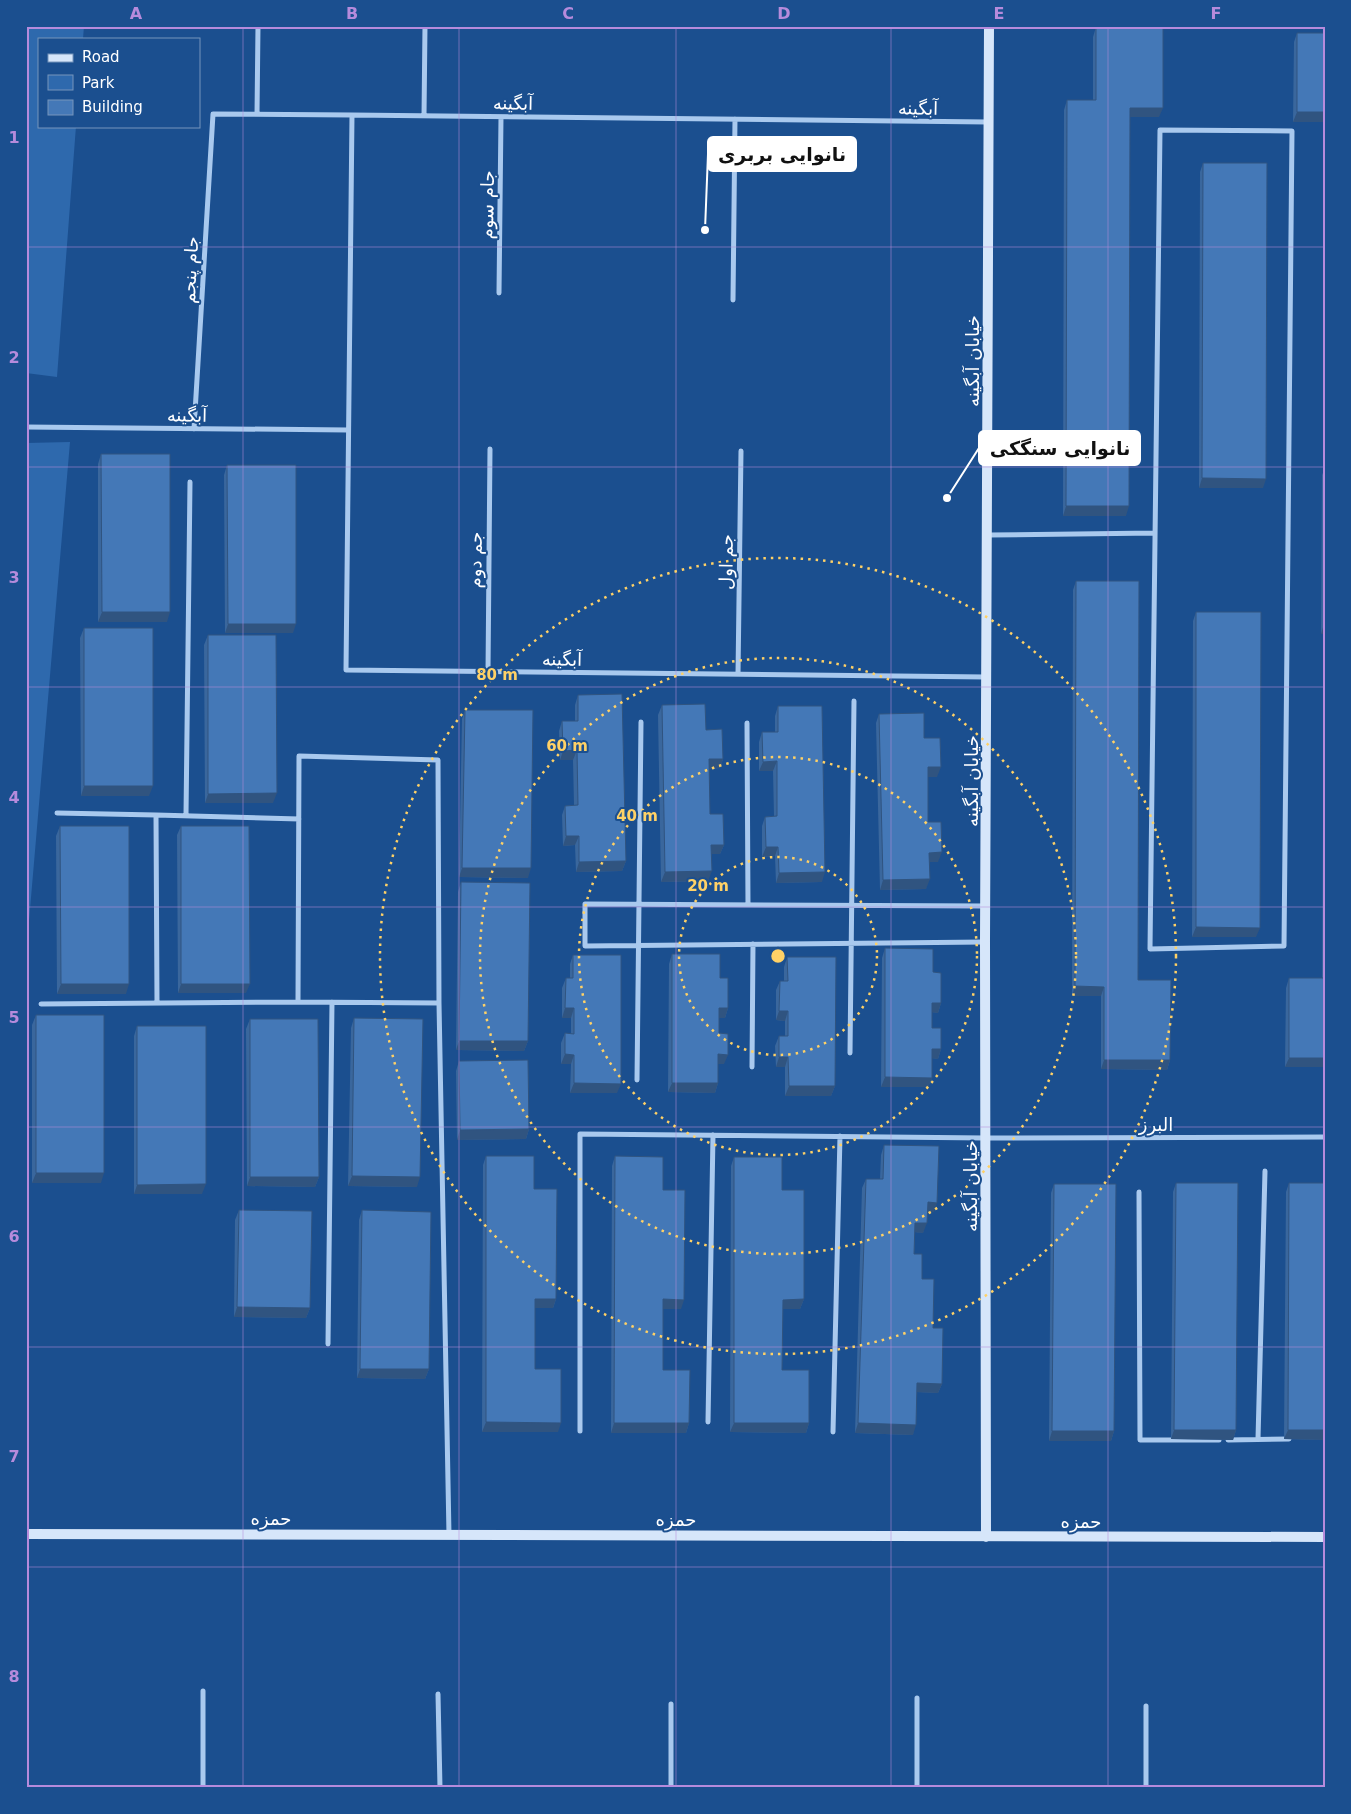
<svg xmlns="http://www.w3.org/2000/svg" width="1351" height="1814" viewBox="0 0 1351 1814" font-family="'DejaVu Sans',Cairo,sans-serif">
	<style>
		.green { fill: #2e69ad }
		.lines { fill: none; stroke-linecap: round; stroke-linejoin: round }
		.street { stroke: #a9c9ee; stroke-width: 5 }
		.secondary { stroke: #d6e6fa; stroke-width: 10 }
		.wall { fill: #3a679d }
		.shaded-wall { fill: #305480 }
		.building { fill: #4478b7; stroke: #305480 }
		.grid { fill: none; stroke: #b68bdc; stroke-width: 1; stroke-opacity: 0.55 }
		.ring { fill: none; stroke: #ffd166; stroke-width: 2.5; stroke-dasharray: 2.5 5 }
		.labels { text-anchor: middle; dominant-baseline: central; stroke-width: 4; stroke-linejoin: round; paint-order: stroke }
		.street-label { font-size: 18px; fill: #fff; stroke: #1b4f8f }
		.centre { fill: #ffd166; stroke: #1b4f8f; stroke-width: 2.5 }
		.ring-label { font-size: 15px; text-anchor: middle; font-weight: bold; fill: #ffd166; stroke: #1b4f8f; stroke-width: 4; stroke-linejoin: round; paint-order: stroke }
		.leader { fill: none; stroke: #fff; stroke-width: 2 }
		.callout-dot { fill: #fff; stroke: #1b4f8f; stroke-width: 2 }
		.callout { fill: #fff; stroke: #fff; stroke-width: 2 }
		.callout-label { font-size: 19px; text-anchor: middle; font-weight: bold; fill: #111 }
		.neatline { fill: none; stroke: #b68bdc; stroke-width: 2 }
		.grid-label { font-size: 16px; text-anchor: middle; font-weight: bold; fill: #b68bdc }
	</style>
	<rect width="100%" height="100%" fill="#1b4f8f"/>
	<path class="green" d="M26,26H84L83,39H39V126H76L57,377L26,373Z
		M70,442L26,956V443Z"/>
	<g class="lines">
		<path class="street" d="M257,114L258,26
			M424,116L425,26
			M1160,130L1292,131L1284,946L1150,949Z
			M499,293L501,117
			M733,300L735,119
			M26,427L348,430
			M194,429L213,114L352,115
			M988,535L1155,533
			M488,672L490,449
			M738,674L741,451
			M986,677L346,670L352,115L988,122
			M747,723L748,905
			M57,813L156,815
			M186,815L190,482
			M985,942L585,946V904L987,906
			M157,1003L156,815L299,819
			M439,1003L298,1002L299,756L438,760L439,1003L449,1535
			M41,1004L298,1002
			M850,1053L854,701
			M752,1067L753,944
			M637,1080L641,722
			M1139,1192L1140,1440H1219
			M328,1344L332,1002
			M708,1422L713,1135
			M580,1431V1134L986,1138L1325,1137
			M833,1432L840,1136
			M1258,1439L1265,1171
			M1228,1440L1289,1439
			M438,1694L440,1788
			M203,1788V1691
			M671,1788V1704
			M917,1788V1698
			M1146,1788V1706"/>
		<path class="secondary" d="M26,1534L1325,1537
			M986,1537L985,942L989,26"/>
	</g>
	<path class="wall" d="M1096,27L1159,117H1130L1126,516H1063L1064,110L1067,100H1093V37Z
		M1297,33H1325V122H1293L1294,42Z
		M1203,163L1263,488H1199L1200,172Z
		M101,454L167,622H98V464Z
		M227,465L293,633H225L224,475Z
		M1325,468V634H1321L1322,475Z
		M1076,581L1138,980L1170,1060L1167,1070L1101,1069V996H1072L1073,590Z
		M1196,612L1256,937H1192L1193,621Z
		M84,628L149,796H81L80,638Z
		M208,635L273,803H205L204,645Z
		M1325,667V1067H1285L1286,988L1289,978H1322L1324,669Z
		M578,695L626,861L622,871L576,872L575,845L563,846L562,815L565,806L574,805L573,760H560L559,731L562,721H575V705Z
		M662,705L706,730L723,759L720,768L709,769L710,814L724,845L720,854H711L708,881L661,882L658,715Z
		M778,706L822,882L776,883L775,856L762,857V826L765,817L774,816L773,771H759V742L762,732H775V716Z
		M465,710L528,878L459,877L462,719Z
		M879,714L924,738L937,777H928V822L938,862H929L926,889L880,890L876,723Z
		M60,826L126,994H57L56,836Z
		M181,826L246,993H178L177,835Z
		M461,882L528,1041L524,1051L456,1050L458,892Z
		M885,948L933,972L941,1003L938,1013L932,1012V1028L941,1049L938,1059L932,1058V1078L928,1087H881L882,958Z
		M672,954L720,978L728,1008L725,1018H719V1033L724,1064H718V1083L715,1093L668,1092L669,964Z
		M573,955L617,1093H570L571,1064H561V1043L565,1033L571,1034V1018H562V988L566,978H570V964Z
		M787,957L835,1086L831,1096H785V1067H776L775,1046L779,1036H785V1021L776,1020V990L780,981H784V967Z
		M36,1015L101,1183H32V1025Z
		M354,1018L417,1187L348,1186L351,1028Z
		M250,1019L319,1177L315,1187L247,1186L246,1029Z
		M137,1026L202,1194H134V1036Z
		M459,1061L529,1129L526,1139L457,1140L456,1071Z
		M884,1145L934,1212H927L923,1233L915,1232L914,1254L922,1279L933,1328L942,1384L938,1393L917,1392L913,1435L855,1433L862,1188L866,1179H880L881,1155Z
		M486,1156L534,1189L556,1299L553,1308H535V1369L558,1432H482L483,1165Z
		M615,1156L663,1190L681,1309H663V1370L689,1423L686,1433H611L612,1166Z
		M734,1157L782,1190L804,1299L800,1309H783L782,1370L809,1423L806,1433L730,1432L731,1166Z
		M1176,1183L1236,1430L1233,1440L1171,1439L1173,1192Z
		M1289,1183H1325V1440L1284,1439L1286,1192Z
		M1054,1184L1114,1431L1111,1441H1049L1051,1193Z
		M239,1210L310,1308L306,1318L234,1317L235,1220Z
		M362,1210L429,1369L425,1379L357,1378L359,1220Z"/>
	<path class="shaded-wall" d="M1130,108H1163L1159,117H1127Z
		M1297,112H1325V122H1293Z
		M1202,478L1266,479L1263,488H1199Z
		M1066,506H1129L1126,516H1063Z
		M102,612H170L167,622H98Z
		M228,624H296L293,633H225Z
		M1324,624L1325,634H1321Z
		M577,750L573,760H560L563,751Z
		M709,759H723L720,768L706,769Z
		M777,761L773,771H759L763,762Z
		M928,767H941L937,777H924Z
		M84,786H153L149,796H81Z
		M277,793L273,803H205L208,794Z
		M566,836H579L575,845L563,846Z
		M711,845H724L720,854H708Z
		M766,847H778L775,856L762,857Z
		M942,852L938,862H925L929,853Z
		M626,861L622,871L576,872L579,862Z
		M462,868H531L528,878L459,877Z
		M712,871L708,881L661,882L665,872Z
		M825,872L822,882L776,883L779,873Z
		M930,879L926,889L880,890L883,880Z
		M1196,927L1260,928L1256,937H1192Z
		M61,984H129L126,994H57Z
		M181,984H250L246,993H178Z
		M1075,986L1104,987L1101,996H1072Z
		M932,1003H941L938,1013L929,1012Z
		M565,1008H574L571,1018H562Z
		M719,1008H728L725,1018H716Z
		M779,1011H788L785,1021L776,1020Z
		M459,1041H528L524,1051L456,1050Z
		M932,1049H941L938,1059L928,1058Z
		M565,1054L574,1055L571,1064H561Z
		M718,1054L728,1055L724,1064H715Z
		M779,1057H788L785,1067H776Z
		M1289,1058H1325V1067H1285Z
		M1104,1060H1170L1167,1070L1101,1069Z
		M885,1077L932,1078L928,1087H881Z
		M574,1083L621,1084L617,1093H570Z
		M672,1083H718L715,1093L668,1092Z
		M789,1086H835L831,1096H785Z
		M529,1129L526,1139L457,1140L460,1130Z
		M36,1173H104L101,1183H32Z
		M352,1176L420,1177L417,1187L348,1186Z
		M250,1177H319L315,1187L247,1186Z
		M206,1184L202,1194H134L137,1185Z
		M928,1202L937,1203L934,1212H924Z
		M915,1223H927L923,1233L912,1232Z
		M535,1299H556L553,1308H531Z
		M663,1299L684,1300L681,1309H660Z
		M804,1299L800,1309H779L783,1300Z
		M237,1307L310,1308L306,1318L234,1317Z
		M360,1369H429L425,1379L357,1378Z
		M917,1383L942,1384L938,1393L914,1392Z
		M486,1422L561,1423L558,1432H482Z
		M614,1423H689L686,1433H611Z
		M734,1423H809L806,1433L730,1432Z
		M858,1423L916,1425L913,1435L855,1433Z
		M1174,1430H1236L1233,1440L1171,1439Z
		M1288,1430H1325V1440L1284,1439Z
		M1052,1431H1114L1111,1441H1049Z"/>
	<path class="building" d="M1096,27H1163V108H1130L1129,506H1066L1067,100H1096Z
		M1297,33H1325V112H1297Z
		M1203,163H1267L1266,479L1202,478Z
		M101,454H170V612H102Z
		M227,465H296V624H228Z
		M1325,562V624H1324Z
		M1076,581H1139L1138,980H1171L1170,1060H1104V987L1075,986Z
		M1196,612H1261L1260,928L1196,927Z
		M84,628H153V786H84Z
		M208,635H276L277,793L208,794Z
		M622,694L626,861L579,862V836H566L565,806L578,805L577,750L563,751L562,721H578V695Z
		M705,704L706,730L722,729L723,759H709L710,814H723L724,845H711L712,871L665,872L662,705Z
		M778,706H822L825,872L779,873L778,847H766L765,817L777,816V761L763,762L762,732H778Z
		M465,710H533L531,868H462Z
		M924,713V738H940L941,767H928V822H941L942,852L929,853L930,879L883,880L879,714Z
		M60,826H129V984H61Z
		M181,826H249L250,984H181Z
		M461,882L530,883L528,1041H459Z
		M885,948L933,949V972L941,973V1003H932V1028H941V1049H932V1078L885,1077Z
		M672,954H720V978H728V1008H719V1033L728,1034V1055L718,1054V1083H672Z
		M573,955H621V1084L574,1083V1055L565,1054V1033L574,1034V1008H565L566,978H573Z
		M787,957H836L835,1086H789L788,1057H779V1036H788V1011H779L780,981H788Z
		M1289,978H1325V1058H1289Z
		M36,1015H104V1173H36Z
		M354,1018L423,1019L420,1177L352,1176Z
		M250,1019H318L319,1177H250Z
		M137,1026H206V1184L137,1185Z
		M528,1060L529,1129L460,1130L459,1061Z
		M884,1145L939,1146L937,1203L928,1202L927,1223H915L914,1254H922V1279H934L933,1328H943L942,1384L917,1383L916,1425L858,1423L866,1179H883Z
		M486,1156H534V1189H557L556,1299H535V1369H561V1423L486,1422Z
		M615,1156L663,1157V1190H685L684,1300L663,1299V1370H690L689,1423H614Z
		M734,1157H782V1190H804V1299L783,1300L782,1370H809V1423H734Z
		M1176,1183H1238L1236,1430H1174Z
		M1289,1183H1325V1430H1288Z
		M1054,1184H1116L1114,1431H1052Z
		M239,1210L312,1211L310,1308L237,1307Z
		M362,1210L431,1212L429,1369H360Z"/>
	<path class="grid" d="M243,26V1788M459,26V1788M676,26V1788M891,26V1788M1108,26V1788M26,247H1325M26,467H1325M26,687H1325M26,907H1325M26,1127H1325M26,1347H1325M26,1567H1325"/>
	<g class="ring">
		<circle cx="778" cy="956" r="99"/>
		<circle cx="778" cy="956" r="199"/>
		<circle cx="778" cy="956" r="298"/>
		<circle cx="778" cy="956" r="398"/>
	</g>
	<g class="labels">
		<g class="street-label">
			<text transform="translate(513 103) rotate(1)">آبگینه</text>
			<text transform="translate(918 108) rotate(1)">آبگینه</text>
			<text transform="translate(487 205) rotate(-89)">جام سوم</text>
			<text transform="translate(190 270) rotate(-87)">جام پنجم</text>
			<text transform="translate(972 361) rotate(-90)">خیابان آبگینه</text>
			<text transform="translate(187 415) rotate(1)">آبگینه</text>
			<text transform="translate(475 560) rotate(-89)">جم دوم</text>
			<text transform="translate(726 562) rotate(-89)">جم اول</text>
			<text transform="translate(562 659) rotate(1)">آبگینه</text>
			<text transform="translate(971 781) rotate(-90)">خیابان آبگینه</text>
			<text x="1156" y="1124">البرز</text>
			<text transform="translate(970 1186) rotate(-90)">خیابان آبگینه</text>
			<text x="271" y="1518">حمزه</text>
			<text x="676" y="1519">حمزه</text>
			<text x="1081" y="1521">حمزه</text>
		</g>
	</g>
	<circle cx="778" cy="956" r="8" class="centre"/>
	<g class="ring-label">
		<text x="497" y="680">80 m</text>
		<text x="567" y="751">60 m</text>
		<text x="637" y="821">40 m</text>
		<text x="708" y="891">20 m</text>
	</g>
	<path class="leader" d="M705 230L708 154M947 498L979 448"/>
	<g class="callout-dot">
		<circle cx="705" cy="230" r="5"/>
		<circle cx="947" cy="498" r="5"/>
	</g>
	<g class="callout">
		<rect x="708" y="137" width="148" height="34" rx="5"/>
		<rect x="979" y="431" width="161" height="34" rx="5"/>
	</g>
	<g class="callout-label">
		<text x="782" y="161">نانوایی بربری</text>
		<text x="1060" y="455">نانوایی سنگکی</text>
	</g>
	<rect width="1351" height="1814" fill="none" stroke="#1b4f8f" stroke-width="55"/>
	<rect x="38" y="38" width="162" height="90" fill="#1b4f8f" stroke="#7695bc"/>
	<rect x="48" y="54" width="25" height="8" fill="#d6e6fa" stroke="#7695bc"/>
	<text x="82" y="62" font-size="15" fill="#ffffff">Road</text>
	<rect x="48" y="75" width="25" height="15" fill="#2e69ad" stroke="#7695bc"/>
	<text x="82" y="88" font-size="15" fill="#ffffff">Park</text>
	<rect x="48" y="100" width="25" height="15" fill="#4478b7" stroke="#7695bc"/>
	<text x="82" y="112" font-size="15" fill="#ffffff">Building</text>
	<rect x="28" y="28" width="1296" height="1758" class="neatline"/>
	<g class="grid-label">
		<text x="136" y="19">A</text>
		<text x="352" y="19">B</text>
		<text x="568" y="19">C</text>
		<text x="784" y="19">D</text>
		<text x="999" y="19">E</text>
		<text x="1216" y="19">F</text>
		<text x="14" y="143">1</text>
		<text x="14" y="363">2</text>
		<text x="14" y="583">3</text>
		<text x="14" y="803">4</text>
		<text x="14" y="1023">5</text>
		<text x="14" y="1242">6</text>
		<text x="14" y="1462">7</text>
		<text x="14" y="1682">8</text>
	</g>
</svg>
